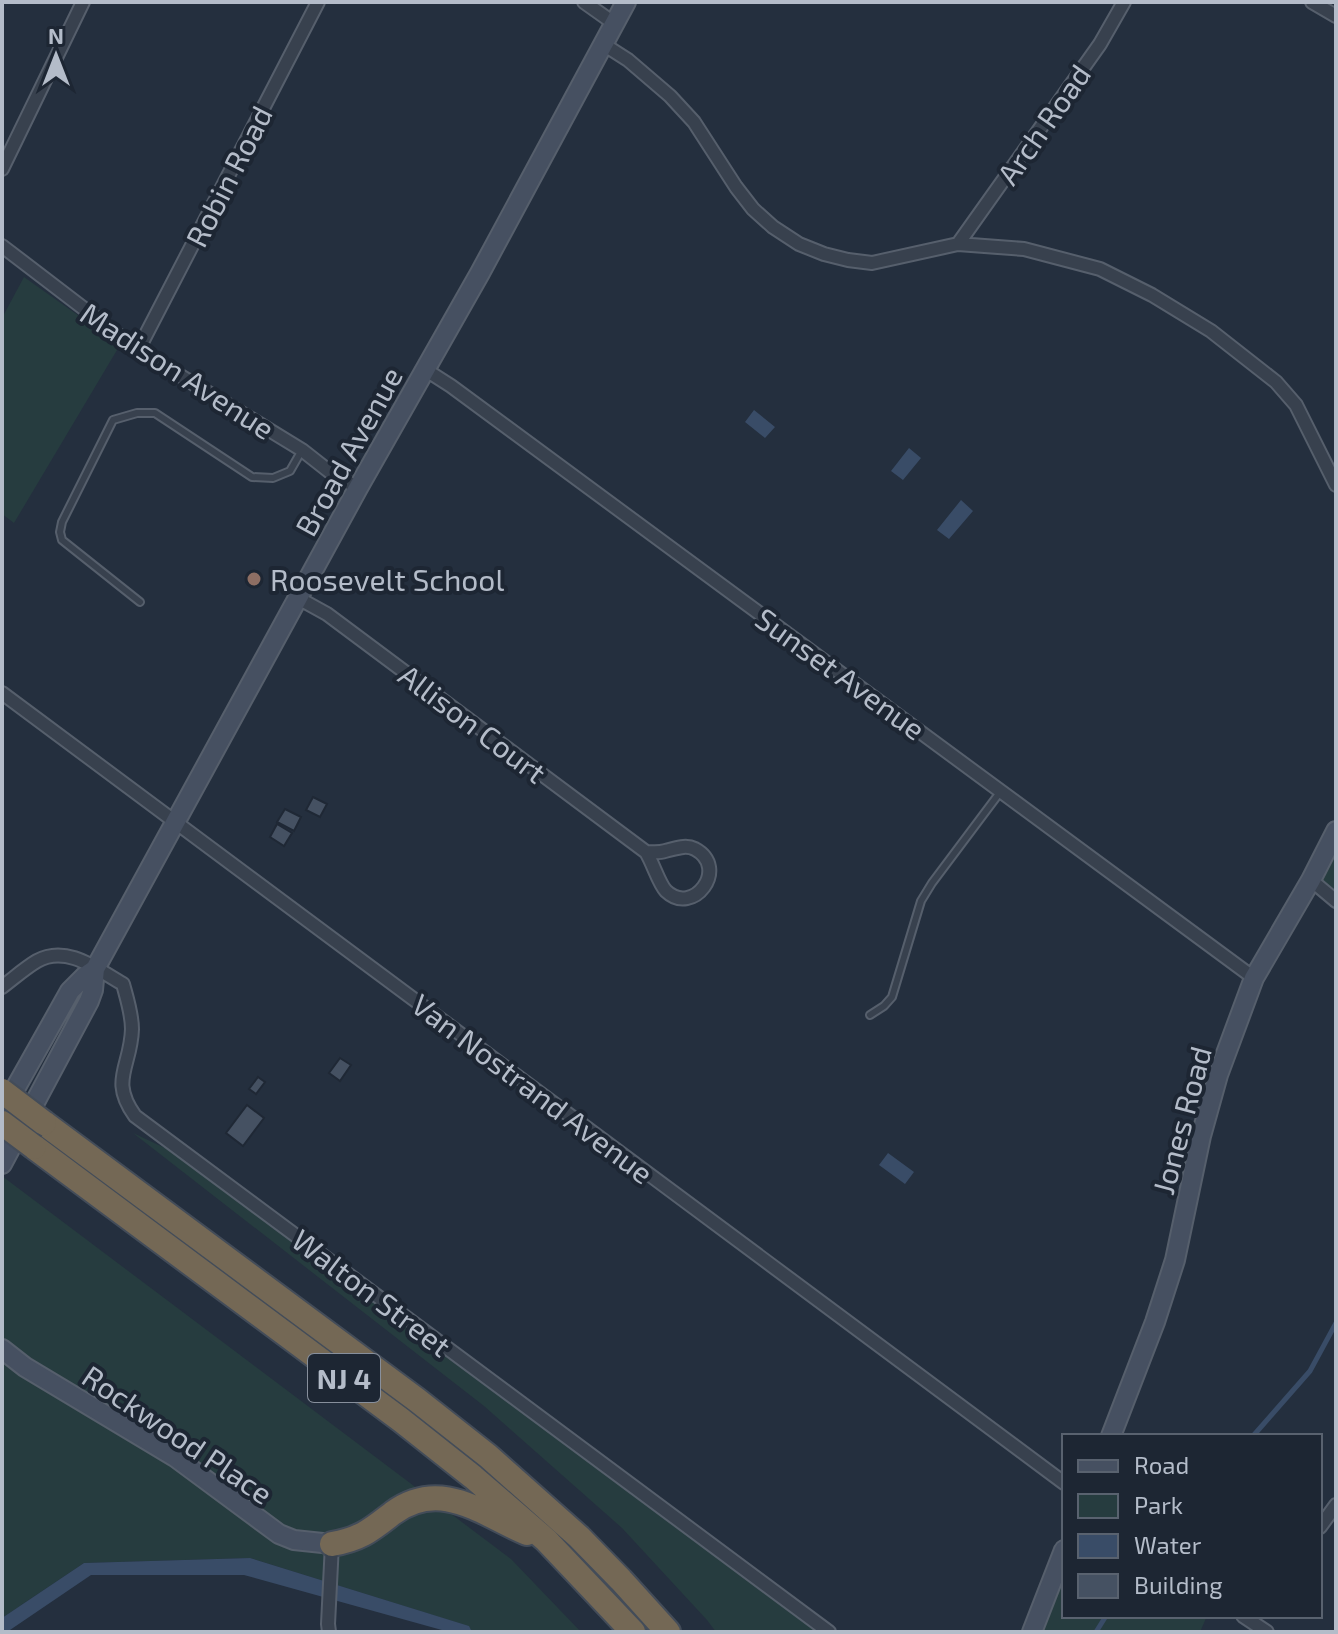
<svg xmlns="http://www.w3.org/2000/svg" width="1338" height="1634" viewBox="0 0 1338 1634" font-family="'Exo 2',sans-serif">
	<style>
		.green { fill: #263c3f }
		.water { fill: #394c67 }
		.lines { fill: none; stroke-linecap: round; stroke-linejoin: round }
		.stream { stroke: #394c67; stroke-width: 5 }
		.building { fill: #455162; stroke: #1f2835; stroke-width: 2 }
		.lane-casing { stroke: #565f6c; stroke-width: 10 }
		.street-casing { stroke: #565f6c; stroke-width: 16 }
		.secondary-casing { stroke: #565f6c; stroke-width: 22 }
		.highway-casing { stroke: #434c59; stroke-width: 28 }
		.lane { stroke: #38414e; stroke-width: 6 }
		.street { stroke: #38414e; stroke-width: 12 }
		.secondary { stroke: #465061; stroke-width: 18 }
		.highway { stroke: #746855; stroke-width: 24 }
		.highway-bridge-casing { stroke: #434c59; stroke-width: 28; stroke-linecap: butt }
		.highway-bridge { stroke: #746855; stroke-width: 24 }
		.education-dot { fill: #8d6e63; stroke: #1d2633; stroke-width: 3 }
		.labels { text-anchor: middle; dominant-baseline: central; stroke-width: 8; stroke-linejoin: round; paint-order: stroke }
		.shield { fill: #1d2633; stroke: #878f9c; stroke-width: 2 }
		.shield-label { font-size: 28px; font-weight: bold; fill: #b4bcc9 }
		.street-label { font-size: 30px; fill: #b4bcc9; stroke: #1d2633 }
		.poi-label { font-size: 30px; fill: #b4bcc9; stroke: #1d2633; text-anchor: start }
	</style>
	<rect width="100%" height="100%" fill="#242f3e"/>
	<path class="green" d="M24,277L120,345L14,523L2,514V318Z
		M1336,824V910L1311,885Z
		M133,1133L199,1164L826,1632H716L707,1620L622,1528L484,1406Z
		M2,1176L511,1559L581,1632H472L468,1626L250,1558L84,1563L2,1618Z
		M1064,1547V1616H1207L1200,1632H1034Z"/>
	<path class="water" d="M754,410L775,427L765,438L745,422Z
		M909,448L921,458L903,480L891,471Z
		M961,500L973,511L949,539L937,530Z
		M888,1153L914,1172L905,1184L879,1165Z
		M250,1558L469,1626L472,1632H449L244,1575H91L7,1632H2V1618L84,1563Z"/>
	<g class="lines">
		<path class="stream" d="M1253,1436L1310,1371L1336,1323
			M1096,1632L1106,1616"/>
	</g>
	<path class="building" d="M313,797L327,804L320,817L306,810Z
		M285,809L301,817L294,831L277,822Z
		M277,824L292,833L284,846L270,837Z
		M340,1058L351,1065L340,1081L329,1073Z
		M258,1077L265,1082L256,1094L249,1089Z
		M247,1105L264,1118L243,1146L226,1133Z"/>
	<g class="lines">
		<g class="lane-casing">
			<path id="lane" d="M140,602L62,540L60,532L62,522L113,420L137,413H155L252,477L273,478L290,471L302,450
				M870,1015L884,1006L892,997L921,901L932,883L1001,791"/>
		</g>
		<g class="street-casing">
			<path id="street" d="M584,2L615,24
				M1312,2L1336,16
				M603,44L628,60L670,96L694,122L736,187L753,209L773,227L799,244L824,254L848,260L872,263L958,244L1024,249L1100,269L1152,295L1211,331L1276,382L1296,405L1336,485
				M2,169L83,2
				M958,244L1100,44L1124,2
				M2,246L138,350L302,450L330,472L358,488
				M138,350L318,2
				M426,370L451,386L1254,978
				M298,598L327,614L646,852C653,863 659,884 666,891C693,917 730,868 695,849C685,844 675,849 665,851C659,853 652,852 646,852
				M2,693L1064,1483
				M1311,880L1336,901
				M2,987C14,978 25,968 37,961C67,944 98,970 123,984C127,999 132,1014 132,1029C131,1067 109,1080 135,1116L829,1632
				M1320,1527L1336,1505
				M1243,1616L1267,1632
				M329,1632L328,1624L332,1544"/>
		</g>
		<g class="secondary-casing">
			<path id="secondary" d="M2,1112L70,991L85,976L95,969
				M2,1164L89,1001L93,990L95,969L358,488L480,273L626,2
				M2,1349L25,1367L175,1457L279,1534L294,1540L332,1544
				M1111,1436L1155,1322L1175,1260L1201,1136L1218,1075L1254,978L1311,880L1336,831
				M1032,1632L1064,1550"/>
		</g>
		<g class="highway-casing">
			<path id="highway" d="M44,1123L417,1400L488,1456L579,1537L621,1580L668,1632
				M34,1147L401,1420L473,1477L546,1540L633,1632
				M332,1544C361,1539 371,1530 393,1513C441,1478 482,1514 527,1533"/>
		</g>
		<use href="#lane" class="lane"/>
		<use href="#street" class="street"/>
		<use href="#secondary" class="secondary"/>
		<use href="#highway" class="highway"/>
		<g class="highway-bridge-casing">
			<path id="highway-bridge" d="M2,1091L44,1123
				M2,1123L34,1147"/>
		</g>
		<use href="#highway-bridge" class="highway-bridge"/>
	</g>
	<circle class="education-dot" cx="254" cy="579" r="8"/>
	<g class="labels">
		<rect class="shield" x="308" y="1354" width="72" height="48" rx="6"/>
		<g class="shield-label">
			<text x="344" y="1378">NJ 4</text>
		</g>
		<g class="street-label">
			<text transform="translate(1043 124) rotate(-55)">Arch Road</text>
			<text transform="translate(228 176) rotate(-63)">Robin Road</text>
			<text transform="translate(178 370) rotate(33)">Madison Avenue</text>
			<text transform="translate(348 451) rotate(-61)">Broad Avenue</text>
			<text transform="translate(841 673) rotate(36)">Sunset Avenue</text>
			<text transform="translate(473 723) rotate(37)">Allison Court</text>
			<text transform="translate(533 1088) rotate(37)">Van Nostrand Avenue</text>
			<text transform="translate(1181 1120) rotate(-75)">Jones Road</text>
			<text transform="translate(372 1292) rotate(37)">Walton Street</text>
			<text transform="translate(178 1434) rotate(34)">Rockwood Place</text>
		</g>
		<g class="poi-label">
			<text x="270" y="579">Roosevelt School</text>
		</g>
	</g>
	<rect width="1338" height="1634" fill="none" stroke="#b4bcc9" stroke-width="8"/>
	<rect x="1062" y="1434" width="260" height="184" fill="#1d2633" stroke="#59626f" stroke-width="2"/>
	<rect x="1078" y="1460" width="40" height="12" fill="#465061" stroke="#59626f" stroke-width="2"/>
	<text x="1134" y="1474" font-size="24" fill="#b4bcc9">Road</text>
	<rect x="1078" y="1494" width="40" height="24" fill="#263c3f" stroke="#59626f" stroke-width="2"/>
	<text x="1134" y="1514" font-size="24" fill="#b4bcc9">Park</text>
	<rect x="1078" y="1534" width="40" height="24" fill="#394c67" stroke="#59626f" stroke-width="2"/>
	<text x="1134" y="1554" font-size="24" fill="#b4bcc9">Water</text>
	<rect x="1078" y="1574" width="40" height="24" fill="#455162" stroke="#59626f" stroke-width="2"/>
	<text x="1134" y="1594" font-size="24" fill="#b4bcc9">Building</text>
	<g transform="translate(56 56)" stroke="#1d2633" stroke-width="6" paint-order="stroke">
	<path d="M0-6L14 30L0 20L-14 30Z" fill="#b4bcc9"/>
	<text y="-12" font-size="22" font-weight="bold" text-anchor="middle" fill="#b4bcc9">N</text>
	</g>
</svg>
